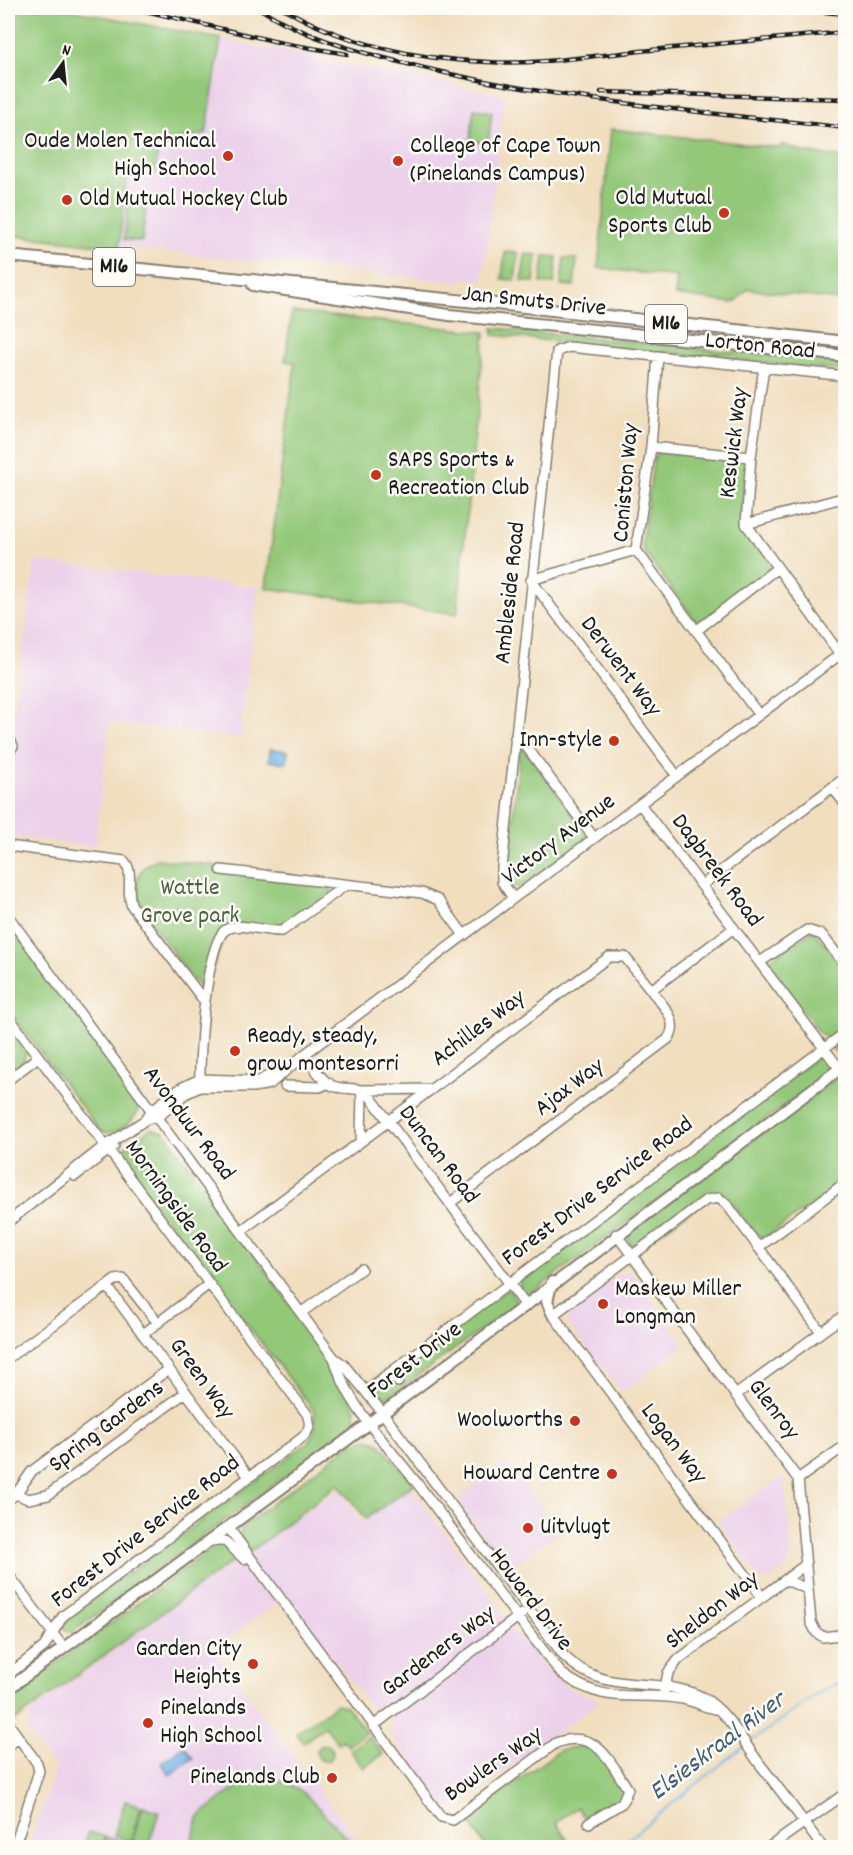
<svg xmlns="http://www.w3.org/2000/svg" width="853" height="1855" viewBox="0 0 853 1855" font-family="Dekko,sans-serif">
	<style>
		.built { fill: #ecd1ea }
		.green { fill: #93c879; stroke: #58724a; stroke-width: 1.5 }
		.water { fill: #6cb0e1; stroke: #44667e; stroke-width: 1.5 }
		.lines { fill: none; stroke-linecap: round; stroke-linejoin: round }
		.stream { stroke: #6cb0e1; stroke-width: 2 }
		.minor-casing { stroke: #867d6e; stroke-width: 12 }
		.major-casing { stroke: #867d6e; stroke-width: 14 }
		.minor { stroke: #fff; stroke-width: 9 }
		.major { stroke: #fff; stroke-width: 10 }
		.rail-casing { stroke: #1c1c1c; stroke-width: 4.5 }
		.rail { stroke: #fdfcf7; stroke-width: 2; stroke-dasharray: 7; stroke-linecap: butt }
		.poi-dot { fill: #c8321e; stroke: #fdfcf7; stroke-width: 2 }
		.labels { text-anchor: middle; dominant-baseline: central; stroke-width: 5; stroke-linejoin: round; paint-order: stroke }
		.shield { fill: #fdfcf7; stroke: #605f5e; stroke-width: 1.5 }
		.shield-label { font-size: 22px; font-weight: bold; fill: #1c1c1c }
		.poi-label { font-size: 24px; fill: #1c1c1c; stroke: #fdfcf7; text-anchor: end }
		.street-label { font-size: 24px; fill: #1c1c1c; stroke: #fdfcf7 }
		.park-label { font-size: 24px; fill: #4c6141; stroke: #fdfcf7 }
		.water-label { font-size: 26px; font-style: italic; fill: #405f75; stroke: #fdfcf7 }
	</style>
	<rect width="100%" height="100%" fill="#fdfcf7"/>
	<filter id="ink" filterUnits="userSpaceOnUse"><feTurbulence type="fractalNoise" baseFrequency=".0167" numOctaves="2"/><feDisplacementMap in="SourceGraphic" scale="12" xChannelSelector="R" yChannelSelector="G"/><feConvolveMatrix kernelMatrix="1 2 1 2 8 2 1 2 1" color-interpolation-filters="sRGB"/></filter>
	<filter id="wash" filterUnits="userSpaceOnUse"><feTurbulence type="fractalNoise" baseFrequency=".008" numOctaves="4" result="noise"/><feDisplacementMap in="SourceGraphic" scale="24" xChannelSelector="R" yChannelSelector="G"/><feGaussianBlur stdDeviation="1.35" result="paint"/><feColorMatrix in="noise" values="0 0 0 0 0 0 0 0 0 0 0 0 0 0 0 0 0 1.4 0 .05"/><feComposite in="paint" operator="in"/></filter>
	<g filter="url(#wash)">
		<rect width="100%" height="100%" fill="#f1debf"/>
		<path class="built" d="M221,39L505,96L483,280L463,278L457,282L119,247L128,170L159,140L177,142L186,137L206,134Z
			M35,561L258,587L240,738L109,723L95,847L8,836V759Z
			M621,1272L632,1273L685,1345L622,1392L567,1322L569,1311Z
			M507,1461L560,1531L508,1570L460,1505L462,1495Z
			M783,1475L792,1555L787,1567L769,1580L759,1578L718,1522Z
			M410,1487L503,1612V1617L515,1633L519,1634L544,1667L568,1688L600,1701L455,1809L446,1807L391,1735L392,1725L381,1709L371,1708L287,1596L213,1649L362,1847H28L56,1768L27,1732L30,1713L178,1602L338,1489L363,1523Z"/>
		<path class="green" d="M8,8H59L221,39L206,134C188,137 177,142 159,140L155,173L128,170L119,247L8,235Z
			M474,109L492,112L488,143L470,142Z
			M611,129L781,148L782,144L802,152L845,158V301L748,289L736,301L732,303L675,295L677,277L598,268Z
			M128,205L146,206L142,241L124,240Z
			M505,252L518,253L515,280L502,279Z
			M525,254L537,255L534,282L522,281Z
			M544,256L557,257L554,284L541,283Z
			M564,258L577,259L574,286L561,285Z
			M292,312L485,332L457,614L266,588L295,363L285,361Z
			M493,328L845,363V371L493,335Z
			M660,452L743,458L747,462L744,519L771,568L704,621L695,620L644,552L642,542L654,457Z
			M522,746L587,833L585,841L518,888L508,881V870L520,750Z
			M157,859L280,873L329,886L332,891L282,927L229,925L204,989H202C189,978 180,961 170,948C153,924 112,879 157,859Z
			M8,922L139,1099C144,1116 114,1141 99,1130L8,1009Z
			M813,931L845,967V1028L829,1039L820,1033L769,966L770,959Z
			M8,1022L27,1050L22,1064L8,1075Z
			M845,1035V1058H841L832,1048Z
			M819,1056L827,1057L831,1063L830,1072L530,1294L522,1292L519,1282Z
			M845,1072V1181L765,1238C743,1233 740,1200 715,1195L639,1246L632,1245L628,1240L631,1231Z
			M151,1128L164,1132L326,1353L355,1409L356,1422L352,1427L71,1633L63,1628L67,1618L309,1442L315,1427L314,1411L124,1165V1148Z
			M506,1290H510L516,1300L515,1306L388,1397L372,1395L366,1386L385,1370L390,1377Z
			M368,1439L379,1443L414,1484L366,1519L338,1484L250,1552L240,1536L243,1526L352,1443Z
			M218,1544H222L238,1557L15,1721L8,1712L11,1697Z
			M336,1704L346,1706L366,1732L348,1746L343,1740L338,1743L325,1726L303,1743L296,1733Z
			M369,1736L383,1754L363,1768L350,1750Z
			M317 1753a8 8 0 1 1 16 0a8 8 0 1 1-16 0Z
			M581,1746L597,1749L625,1789L622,1799L587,1821L577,1807L556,1823L568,1840L559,1847H486L467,1818L560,1750Z
			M264,1778L286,1782L303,1792L356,1847H190L199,1816L239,1785Z
			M125,1801L141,1806L131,1841L114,1836Z
			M143,1806L159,1812L148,1846L132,1841Z
			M88,1832L105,1837L102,1847H84Z
			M106,1837L123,1843L121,1847H103Z"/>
		<path class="water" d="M270,749L288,751L287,763L269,761Z
			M184,1746L193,1758L170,1775L161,1763Z"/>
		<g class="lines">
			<path class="stream" d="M750,1742L828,1687L846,1681
				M617,1848L745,1745"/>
		</g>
	</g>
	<g filter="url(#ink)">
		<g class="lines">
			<g class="minor-casing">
				<path id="minor" d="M658,356L651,447L636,550L759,715
					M764,367L751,457L746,524L840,654
					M651,447L751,457
					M746,524L846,497
					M636,550L531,580L677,776
					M696,631L776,569
					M8,737L13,746L8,753
					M515,738L523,742L594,838
					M833,788L846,805
					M640,804L839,1068
					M8,846L124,861C135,872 125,892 132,906L205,1002
					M221,870L422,893L438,900L464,935
					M702,885L846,777
					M513,898L502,882V867L557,351L569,347L846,376
					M8,916L334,1358L344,1365L382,1412L564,1656C607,1698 654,1674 702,1697C726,1710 743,1741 759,1763C781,1791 802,1819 823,1848
					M760,962L807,930L822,935L846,966
					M8,1016L307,1414C311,1424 310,1429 303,1437L63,1616L44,1647L8,1675
					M305,1054C312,1064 321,1081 333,1086C346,1091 358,1085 369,1095L524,1303
					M8,1080L38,1057
					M200,1085C199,1060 205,939 227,929C241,922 266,932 282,931L346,885
					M285,1086L320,1087L329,1083
					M146,1119L158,1117L185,1094L200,1087H254L270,1084L305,1054L846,650
					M361,1141L362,1090L432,1089
					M75,1176L114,1146
					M450,1203L668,1039C681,1021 662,1005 651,990
					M8,1222L98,1151L145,1120L152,1110L181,1088L200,1079L259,1081L277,1071
					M242,1230L609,957H625L651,990L734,928
					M616,1234L798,1479L811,1622L816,1632L823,1637L846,1634
					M759,1247L846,1182
					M107,1286L115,1280L123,1279L158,1323
					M302,1312L361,1269
					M143,1334L208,1285
					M8,1358L107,1286L249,1477
					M334,1358C348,1408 389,1446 420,1487C467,1549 512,1612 561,1673C608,1708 633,1690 683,1699C694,1701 704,1707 715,1709
					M390,1373L398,1382
					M375,1384L846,1032
					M737,1394L846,1314
					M798,1479L846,1445
					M16,1494L28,1499L48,1495L186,1392
					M8,1500L16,1494L32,1471L169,1369
					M228,1527L441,1817L453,1820L556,1743C597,1728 609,1761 628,1789L622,1803L589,1823
					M209,1541H225L244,1559
					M8,1574L63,1647
					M786,1580L807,1589
					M762,1597L553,1315L706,1200L719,1198L728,1206L821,1332
					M664,1692L668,1673L679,1659L805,1565
					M8,1723L37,1763L39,1771L14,1848
					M373,1726L522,1614
					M8,1746L18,1738
					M768,1848L846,1793"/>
			</g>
			<g class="major-casing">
				<path id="major" d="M8,256L487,303L846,342
					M253,285L449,315L846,356
					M552,1282L547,1301L553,1315
					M8,1689L355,1434L846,1064"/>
			</g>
			<use href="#minor" class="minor"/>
			<use href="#major" class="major"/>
			<g class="rail-casing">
				<path id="rail" d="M133,8L282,43L347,54
					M259,8C308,40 366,54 424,68C562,101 704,112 846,128
					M283,8C342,44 419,60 488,62C541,65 597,55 651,50C716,44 781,38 846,32
					M779,8L846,14
					M601,92L846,99"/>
			</g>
			<use href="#rail" class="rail"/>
		</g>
	</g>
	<g class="poi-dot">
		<circle cx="228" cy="156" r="6"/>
		<circle cx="398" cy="161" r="6"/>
		<circle cx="67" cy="200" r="6"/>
		<circle cx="724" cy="213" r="6"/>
		<circle cx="376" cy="475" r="6"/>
		<circle cx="614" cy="741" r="6"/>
		<circle cx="235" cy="1051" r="6"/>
		<circle cx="603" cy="1304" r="6"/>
		<circle cx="575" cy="1421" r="6"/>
		<circle cx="612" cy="1474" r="6"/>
		<circle cx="528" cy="1528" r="6"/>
		<circle cx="253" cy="1664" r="6"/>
		<circle cx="148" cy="1723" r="6"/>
		<circle cx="332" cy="1778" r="6"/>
	</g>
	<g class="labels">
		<g class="shield">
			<rect x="93" y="248" width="42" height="38" rx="4.5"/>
			<rect x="645" y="305" width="42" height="38" rx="4.5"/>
		</g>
		<g class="shield-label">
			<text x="114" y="267">M16</text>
			<text x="666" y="324">M16</text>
		</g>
		<g class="poi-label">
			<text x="216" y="142">Oude Molen Technical<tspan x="216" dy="28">High School</tspan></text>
			<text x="410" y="147" text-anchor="start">College of Cape Town<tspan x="410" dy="28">(Pinelands Campus)</tspan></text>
			<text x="712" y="199">Old Mutual<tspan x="712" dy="28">Sports Club</tspan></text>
			<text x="79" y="200" text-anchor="start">Old Mutual Hockey Club</text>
			<text x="388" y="461" text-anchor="start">SAPS Sports &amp;<tspan x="388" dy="28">Recreation Club</tspan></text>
			<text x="602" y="741">Inn-style</text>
			<text x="247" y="1037" text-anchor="start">Ready, steady,<tspan x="247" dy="28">grow montesorri</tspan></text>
			<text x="615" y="1290" text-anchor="start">Maskew Miller<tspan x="615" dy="28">Longman</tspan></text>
			<text x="563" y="1421">Woolworths</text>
			<text x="600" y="1474">Howard Centre</text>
			<text x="540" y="1528" text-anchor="start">Uitvlugt</text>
			<text x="241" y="1650">Garden City<tspan x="241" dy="28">Heights</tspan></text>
			<text x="160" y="1709" text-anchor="start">Pinelands<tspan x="160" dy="28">High School</tspan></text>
			<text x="320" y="1778">Pinelands Club</text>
		</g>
		<g class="street-label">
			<text transform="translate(534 302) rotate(6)">Jan Smuts Drive</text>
			<text transform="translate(760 347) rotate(6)">Lorton Road</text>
			<text transform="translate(735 443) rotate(-83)">Keswick Way</text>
			<text transform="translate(627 483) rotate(-85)">Coniston Way</text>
			<text transform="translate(511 593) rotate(-84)">Ambleside Road</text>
			<text transform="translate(620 667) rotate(53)">Derwent Way</text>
			<text transform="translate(559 840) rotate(-37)">Victory Avenue</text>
			<text transform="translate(716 871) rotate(53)">Dagbreek Road</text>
			<text transform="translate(479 1029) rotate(-37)">Achilles Way</text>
			<text transform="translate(570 1088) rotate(-37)">Ajax Way</text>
			<text transform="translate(188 1124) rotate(53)">Avonduur Road</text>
			<text transform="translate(438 1155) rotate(53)">Duncan Road</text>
			<text transform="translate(598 1192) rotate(-37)">Forest Drive Service Road</text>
			<text transform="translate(175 1207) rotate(54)">Morningside Road</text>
			<text transform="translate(415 1361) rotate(-37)">Forest Drive</text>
			<text transform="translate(201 1379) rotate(54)">Green Way</text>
			<text transform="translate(773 1410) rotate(53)">Glenroy</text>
			<text transform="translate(107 1427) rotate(-37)">Spring Gardens</text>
			<text transform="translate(673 1444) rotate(53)">Logan Way</text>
			<text transform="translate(146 1532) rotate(-38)">Forest Drive Service Road</text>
			<text transform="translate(530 1600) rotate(53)">Howard Drive</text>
			<text transform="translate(713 1611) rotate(-38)">Sheldon Way</text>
			<text transform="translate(439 1652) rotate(-37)">Gardeners Way</text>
			<text transform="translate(494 1765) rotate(-35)">Bowlers Way</text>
		</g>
		<g class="park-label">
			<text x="190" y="889">Wattle<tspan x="190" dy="28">Grove park</tspan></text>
		</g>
		<g class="water-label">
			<text transform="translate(718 1747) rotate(-37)">Elsieskraal River</text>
		</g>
	</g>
	<rect width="853" height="1855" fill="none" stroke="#fdfcf7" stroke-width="30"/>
	<g transform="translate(63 63) rotate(15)" stroke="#fdfcf7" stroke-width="4.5" paint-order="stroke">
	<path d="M0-4.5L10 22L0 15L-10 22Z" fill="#1c1c1c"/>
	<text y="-9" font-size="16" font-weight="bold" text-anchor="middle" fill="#1c1c1c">N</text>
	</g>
</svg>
